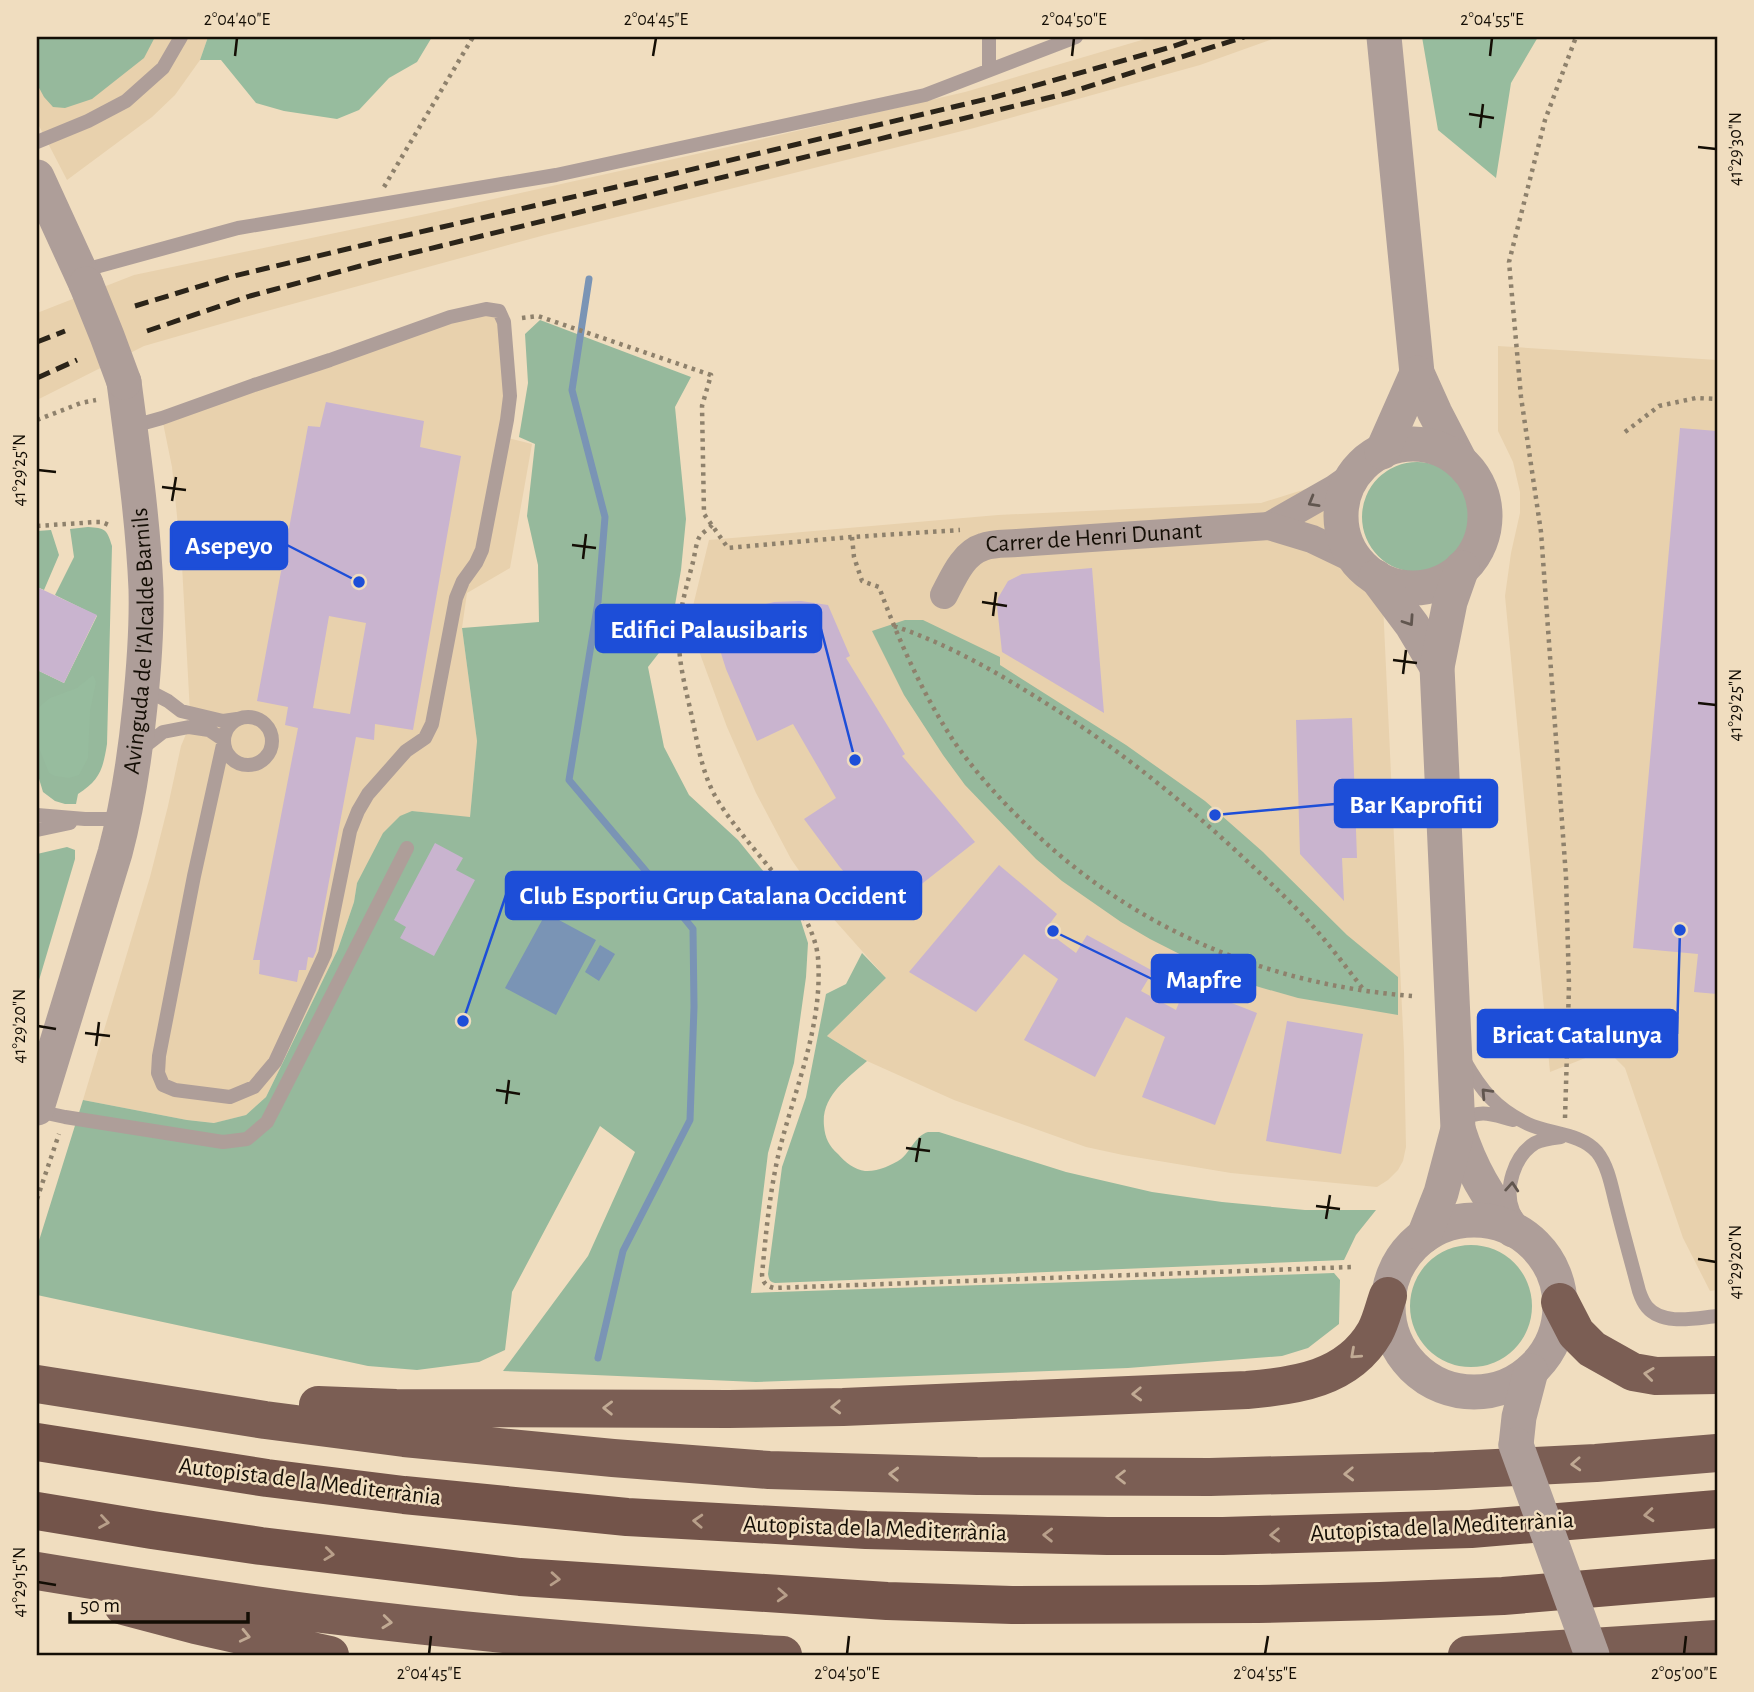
<svg xmlns="http://www.w3.org/2000/svg" width="1754" height="1692" viewBox="0 0 1754 1692" font-family="'Alegreya Sans',sans-serif">
	<style>
		.built { fill: #e8d1ad }
		.green { fill: #96b99c }
		.forest { fill: #97bc9e }
		.water { fill: #7a94b5 }
		.lines { fill: none; stroke-linecap: round; stroke-linejoin: round }
		.stream { stroke: #7a94b5; stroke-width: 7 }
		.building { fill: #c9b4cf; fill-rule: evenodd }
		.path { stroke: #8e816c; stroke-width: 4.5; stroke-dasharray: 3.5 5; stroke-linecap: butt }
		.service { stroke: #ae9e99; stroke-width: 14 }
		.minor { stroke: #ae9e99; stroke-width: 28 }
		.tertiary { stroke: #ae9e99; stroke-width: 35 }
		.trunk { stroke: #7b5e54; stroke-width: 38 }
		.motorway { stroke: #73544a; stroke-width: 38 }
		.rail { stroke: #2b2419; stroke-width: 5; stroke-dasharray: 14 7; stroke-linecap: butt }
		.tertiary-bridge { stroke: #ae9e99; stroke-width: 35 }
		.oneway { stroke: #61564f }
		.oneway2 { stroke: #c1aa94 }
		.oneway3 { stroke: #b89f8a }
		.ticks { fill: none; stroke: #140e05; stroke-width: 2.5 }
		.labels { text-anchor: middle; dominant-baseline: central; stroke-width: 5; stroke-linejoin: round; paint-order: stroke }
		.street-label { font-size: 24px; fill: #140e05; stroke: #f0ddbf }
		.leader { fill: none; stroke: #1d4ed8; stroke-width: 2.5 }
		.callout-dot { fill: #1d4ed8; stroke: #f0ddbf; stroke-width: 2.5 }
		.callout { fill: #1d4ed8; stroke: #1d4ed8; stroke-width: 2.5 }
		.callout-label { font-size: 26px; text-anchor: middle; font-weight: bold; fill: #fff }
		.neatline { fill: none; stroke: #140e05; stroke-width: 2.5 }
		.ticks-label { font-size: 18px; text-anchor: middle; fill: #140e05 }
	</style>
	<rect width="100%" height="100%" fill="#f0ddbf"/>
	<path class="built" d="M37,37H208L200,60L175,95L152,117L67,180L37,122Z
		M1152,37H1278L1200,65L974,128L545,235L238,319L144,346L37,400V313L134,275L426,214L728,147L965,92Z
		M486,309L504,322V437L532,444L510,568L467,593L462,628L477,741L470,818L412,811L357,883L354,902L338,949L266,1097L246,1115L215,1123L187,1120L83,1100L150,877L168,806L181,746L189,727L190,713L182,565L172,467L162,418Z
		M1498,346L1717,360V1290L1710,1291L1683,1238L1625,1068L1613,1056L1598,1053L1550,1072L1505,596L1511,553L1520,513V492L1513,462L1498,431Z
		M1325,483L1328,533L1383,604L1404,1051L1406,1147L1403,1161L1398,1170L1388,1180L1377,1187L1231,1173L1123,1155L1086,1147L954,1100L867,1061L827,1036L886,978L830,915L791,859L756,793L727,727L696,643L693,606L709,540L998,515L1261,503Z"/>
	<path class="green" d="M37,37H155L144,58L92,99L65,108L53,107L44,97L37,84Z
		M540,320L691,377L675,407L686,519L681,570L669,640L648,667L664,747L689,795L738,840L799,915L808,943L806,977L794,1063L768,1153L751,1293L1334,1273L1340,1280L1339,1324L1308,1348L1282,1356L1128,1368L756,1382L503,1371L588,1256L635,1152L600,1126L512,1292L505,1350L479,1362L417,1370L368,1366L37,1295V1247L83,1100L187,1120L214,1123L246,1115L266,1097L338,949L354,902L357,883L383,833L400,816L412,811L470,817L477,741L462,628L539,622L538,565L527,516L535,444L519,437L528,383L525,334Z
		M1362 517a55 55 0 1 1 110 0a55 55 0 1 1-110 0Z
		M88,527C105,528 107,529 112,546L107,744C103,769 100,780 78,794L76,804H65L55,801L43,792L37,772V670L64,683L97,616L55,595L74,557L70,529Z
		M51,530L59,555L44,590L37,587V531Z
		M905,620H923L1000,657V665L1126,745L1205,801L1263,852L1347,935L1398,977V1015L1298,998L1259,987L1215,972L1150,939L1121,922L1062,881L1036,859L965,785L943,755L904,695L872,631Z
		M67,847L75,850V859L37,987V854Z
		M862,953L886,978L827,1036L867,1061C847,1079 821,1096 824,1126C825,1138 829,1146 838,1154C845,1162 855,1170 865,1171C877,1172 892,1165 901,1159C911,1151 915,1136 928,1132C929,1132 937,1132 939,1132L1066,1172L1152,1192L1222,1202L1305,1210H1376L1356,1235L1344,1260L775,1283C770,1282 769,1280 768,1274L782,1167L806,1097L826,994L846,984Z
		M1410 1306a61 61 0 1 1 122 0a61 61 0 1 1-122 0Z"/>
	<path class="forest" d="M208,37H432L417,62L389,78L359,110L337,119L284,111L256,103L221,60H200Z
		M1422,37H1538L1511,83L1496,178L1438,130Z
		M93,675L96,682L90,711L88,758L79,775L69,778L55,776L49,773L37,743V709L50,698L77,688Z"/>
	<path class="water" d="M546,913L596,940L556,1015L505,988Z
		M600,945L615,954L599,981L585,972Z"/>
	<g class="lines">
		<path class="stream" d="M589,279L572,390L605,517L598,602L569,780L645,870L693,929L694,1007L690,1120L623,1251L598,1358"/>
	</g>
	<path class="building" d="M326,402L424,421L420,447L461,456L413,730L375,724L374,740L356,737L316,951L313,958L308,957L306,970H299L297,982L259,974L260,960H253L298,728L285,725L288,707L257,701L308,426L320,427ZM329,616L366,623L350,714L313,708Z
		M1680,428L1717,431V994L1694,992L1698,954L1633,948Z
		M1092,568L1104,713L1002,652L997,606L998,598L1008,581L1022,574Z
		M37,587L97,615L64,683L37,670Z
		M801,601L828,605L850,656L846,658L905,754L902,756L975,842L881,916L839,866L804,819L836,798L793,724L757,741L726,669L713,628L735,616L754,607L774,602Z
		M1352,718L1357,858H1342L1344,901L1300,854L1296,720Z
		M435,843L463,858L456,870L475,880L434,956L400,938L406,927L394,920Z
		M999,865L1057,914L1045,930L1076,953L1087,935L1153,971L1141,991L1176,1010L1186,985L1257,1013L1215,1125L1142,1097L1165,1037L1126,1017L1095,1077L1024,1040L1058,979L1024,954L976,1012L909,972Z
		M1287,1021L1363,1034L1341,1154L1266,1141Z"/>
	<g class="lines">
		<path class="path" d="M384,187L473,37
			M522,318L538,316L711,375L702,406L704,514L728,548L852,537L960,530
			M37,420L81,403L96,400
			M1625,432L1659,406L1696,398L1717,399
			M712,525C709,529 703,532 700,536C696,542 695,554 693,562C686,589 677,616 679,645C680,668 686,690 691,713C697,740 701,769 714,794C741,844 813,902 818,958C823,1023 797,1083 781,1144C770,1187 766,1232 762,1275C763,1283 766,1286 774,1288L1352,1267
			M37,526L96,522H102L111,526
			M852,537L854,557L862,581L879,587C899,641 923,695 955,743C979,777 1006,806 1036,834C1140,932 1271,985 1412,996
			M894,626C945,643 991,669 1036,697C1109,742 1172,792 1234,849C1260,873 1286,897 1310,923C1329,944 1346,967 1363,989
			M1565,1118L1569,986L1566,877L1541,532L1521,397L1509,262L1545,120L1576,37
			M37,1199L59,1134"/>
		<path class="service" d="M989,37V70
			M37,142L88,121L126,101L163,68L181,37
			M81,271L238,228L556,175L925,95L1076,37
			M130,427L162,418L254,385L330,360L450,317L486,309L499,311L504,322L510,396L507,420L482,550L476,563L463,581L456,598L432,724L425,738L406,751L368,794L358,811L350,831L325,954L275,1062L254,1087L230,1097L175,1090L163,1085L158,1073L159,1056L194,876L224,740L209,730L189,727L163,732L140,750
			M143,688L168,701L181,711L223,721L237,719
			M224 741a24 24 0 1 1 48 0a24 24 0 1 1-48 0Z
			M37,815L85,819H123
			M37,830L70,823
			M1464,1060C1481,1090 1496,1109 1528,1124C1549,1134 1581,1133 1597,1152C1609,1167 1612,1190 1617,1208C1624,1236 1632,1264 1639,1291C1641,1297 1643,1302 1647,1307C1663,1326 1696,1318 1717,1316
			M37,1111L65,1117L223,1142L247,1139L267,1122L407,848
			M1459,1120C1483,1109 1490,1114 1513,1120
			M1537,1248C1529,1236 1519,1225 1513,1211C1504,1189 1514,1156 1535,1143C1543,1139 1553,1138 1561,1137"/>
		<g class="minor">
			<path d="M1269,526L1334,489L1354,475"/>
			<path id="s1" d="M944,595C953,578 963,553 983,547C993,543 1006,544 1017,543L1269,526L1312,539L1358,561"/>
		</g>
		<g class="tertiary">
			<path d="M1384,37L1417,373L1435,413L1460,461"/>
			<path d="M37,177L86,284"/>
			<circle cx="1413" cy="516" r="72"/>
			<path d="M1382,452L1417,373"/>
			<path d="M1376,577L1412,625L1437,667"/>
			<path id="s2" d="M37,1108L115,853C128,804 135,756 140,706C144,667 147,628 146,589C143,520 133,451 124,382"/>
			<path d="M1458,1129C1471,1170 1487,1195 1513,1230"/>
			<circle cx="1474" cy="1306" r="86"/>
			<path d="M1424,1236L1441,1193L1458,1129L1437,667L1450,602L1462,568"/>
			<path d="M1516,1445L1519,1417L1531,1371"/>
		</g>
		<path class="trunk" d="M1560,1302L1576,1333L1592,1349L1633,1372L1656,1376L1717,1375
			M37,1384L265,1420L404,1438L613,1458L769,1470L977,1476L1210,1477L1435,1471L1596,1463L1717,1453
			M318,1405L396,1408L729,1409L843,1407L1247,1390C1295,1386 1348,1379 1375,1332C1381,1321 1384,1307 1388,1296
			M37,1571C134,1587 232,1603 330,1615C480,1634 632,1646 783,1655
			M123,1606L195,1625L330,1655
			M1467,1655L1717,1639"/>
		<path class="motorway" d="M37,1442L267,1478L404,1495L627,1517L866,1530L1107,1536H1223L1471,1529L1717,1509
			M37,1511L152,1530L261,1546L520,1577L887,1601L1012,1605L1258,1604L1380,1601L1503,1596L1717,1578"/>
		<path class="rail" d="M135,306L230,277L368,244L664,176L995,97L1171,47L1201,37
			M147,331L250,296L375,262L1068,93L1244,37
			M37,342L65,331
			M37,378L77,360"/>
		<path class="tertiary-bridge" d="M86,284L107,336L124,382
			M1516,1445L1592,1655"/>
	</g>
	<defs><path id="oneway-chevron" d="M-2-3.5L2.5 0L-2 3.5" fill="none" stroke-width="1.6" stroke-linecap="round" stroke-linejoin="round" transform="scale(1.75)"/></defs>
	<g class="oneway">
		<use href="#oneway-chevron" transform="translate(1313 502) rotate(150)"/>
		<use href="#oneway-chevron" transform="translate(1409 621) rotate(56)"/>
		<use href="#oneway-chevron" transform="translate(1486 1093) rotate(-133)"/>
		<use href="#oneway-chevron" transform="translate(1512 1187) rotate(-86)"/>
	</g>
	<g class="oneway2">
		<use href="#oneway-chevron" transform="translate(1355 1354) rotate(138)"/>
		<use href="#oneway-chevron" transform="translate(1649 1374) rotate(-173)"/>
		<use href="#oneway-chevron" transform="translate(1137 1394) rotate(178)"/>
		<use href="#oneway-chevron" transform="translate(836 1407) rotate(178)"/>
		<use href="#oneway-chevron" transform="translate(608 1408) rotate(-179)"/>
		<use href="#oneway-chevron" transform="translate(1576 1464) rotate(177)"/>
		<use href="#oneway-chevron" transform="translate(894 1474) rotate(-178)"/>
		<use href="#oneway-chevron" transform="translate(1349 1474) rotate(178)"/>
		<use href="#oneway-chevron" transform="translate(1121 1477) rotate(-180)"/>
		<use href="#oneway-chevron" transform="translate(387 1622) rotate(6)"/>
		<use href="#oneway-chevron" transform="translate(245 1636) rotate(13)"/>
	</g>
	<g class="oneway3">
		<use href="#oneway-chevron" transform="translate(1649 1515) rotate(175)"/>
		<use href="#oneway-chevron" transform="translate(698 1521) rotate(-177)"/>
		<use href="#oneway-chevron" transform="translate(104 1522) rotate(9)"/>
		<use href="#oneway-chevron" transform="translate(1048 1535) rotate(-179)"/>
		<use href="#oneway-chevron" transform="translate(1275 1535) rotate(178)"/>
		<use href="#oneway-chevron" transform="translate(329 1554) rotate(7)"/>
		<use href="#oneway-chevron" transform="translate(555 1579) rotate(4)"/>
		<use href="#oneway-chevron" transform="translate(782 1595) rotate(3)"/>
	</g>
	<path class="ticks" d="M235,56L237,38M653,56L656,38M1072,56L1074,38M1490,56L1492,38M1469,114L1494,118M1480,128L1483,104M1698,147L1716,149M38,470L56,472M162,487L186,490M172,501L176,477M572,545L596,548M583,559L586,534M982,602L1007,606M993,616L996,592M1393,660L1417,663M1403,674L1406,650M1698,703L1716,705M38,1026L56,1029M85,1033L110,1036M96,1046L99,1022M496,1090L520,1094M506,1104L509,1080M906,1148L930,1151M916,1162L920,1138M1316,1206L1340,1209M1326,1219L1330,1195M1698,1259L1716,1262M38,1582L56,1585M429,1654L431,1636M847,1654L849,1636M1265,1654L1268,1636M1684,1654L1686,1636"/>
	<g class="labels">
		<g class="street-label">
			<text stroke="none"><textPath href="#s1" startOffset="175">Carrer de Henri Dunant</textPath></text>
			<text stroke="none"><textPath href="#s2" startOffset="481">Avinguda de l'Alcalde Barnils</textPath></text>
			<text transform="translate(310 1482) rotate(7)">Autopista de la Mediterrània</text>
			<text transform="translate(1442 1527) rotate(-3)">Autopista de la Mediterrània</text>
			<text transform="translate(875 1529) rotate(2)">Autopista de la Mediterrània</text>
		</g>
	</g>
	<path class="leader" d="M359 582L287 545M855 760L821 629M1215 815L1335 804M463 1021L506 895M1053 931L1152 979M1680 930L1677 1034"/>
	<g class="callout-dot">
		<circle cx="359" cy="582" r="7"/>
		<circle cx="855" cy="760" r="7"/>
		<circle cx="1215" cy="815" r="7"/>
		<circle cx="463" cy="1021" r="7"/>
		<circle cx="1053" cy="931" r="7"/>
		<circle cx="1680" cy="930" r="7"/>
	</g>
	<g class="callout">
		<rect x="171" y="522" width="116" height="47" rx="7"/>
		<rect x="596" y="605" width="225" height="47" rx="7"/>
		<rect x="1335" y="780" width="162" height="47" rx="7"/>
		<rect x="506" y="872" width="415" height="47" rx="7"/>
		<rect x="1152" y="955" width="103" height="47" rx="7"/>
		<rect x="1478" y="1010" width="199" height="47" rx="7"/>
	</g>
	<g class="callout-label">
		<text x="229" y="554">Asepeyo</text>
		<text x="709" y="638">Edifici Palausibaris</text>
		<text x="1416" y="813">Bar Kaprofiti</text>
		<text x="713" y="904">Club Esportiu Grup Catalana Occident</text>
		<text x="1204" y="988">Mapfre</text>
		<text x="1577" y="1043">Bricat Catalunya</text>
	</g>
	<rect width="1754" height="1692" fill="none" stroke="#f0ddbf" stroke-width="77"/>
	<path d="M70 1612v10h178v-10" fill="none" stroke="#140e05" stroke-width="3.5"/>
	<text x="80" y="1612" font-size="21" fill="#140e05" stroke="#f0ddbf" stroke-width="5" paint-order="stroke">50 m</text>
	<rect x="38" y="38" width="1678" height="1616" class="neatline"/>
	<g class="ticks-label">
		<text x="237" y="25">2°04'40"E</text>
		<text x="656" y="25">2°04'45"E</text>
		<text x="1074" y="25">2°04'50"E</text>
		<text x="1492" y="25">2°04'55"E</text>
		<text transform="translate(1735 149) rotate(-90)" y="6">41°29'30"N</text>
		<text transform="translate(19 470) rotate(-90)" y="6">41°29'25"N</text>
		<text transform="translate(1735 705) rotate(-90)" y="6">41°29'25"N</text>
		<text transform="translate(19 1026) rotate(-90)" y="6">41°29'20"N</text>
		<text transform="translate(1735 1262) rotate(-90)" y="6">41°29'20"N</text>
		<text transform="translate(19 1582) rotate(-90)" y="6">41°29'15"N</text>
		<text x="429" y="1679">2°04'45"E</text>
		<text x="847" y="1679">2°04'50"E</text>
		<text x="1265" y="1679">2°04'55"E</text>
		<text x="1684" y="1679">2°05'00"E</text>
	</g>
</svg>
